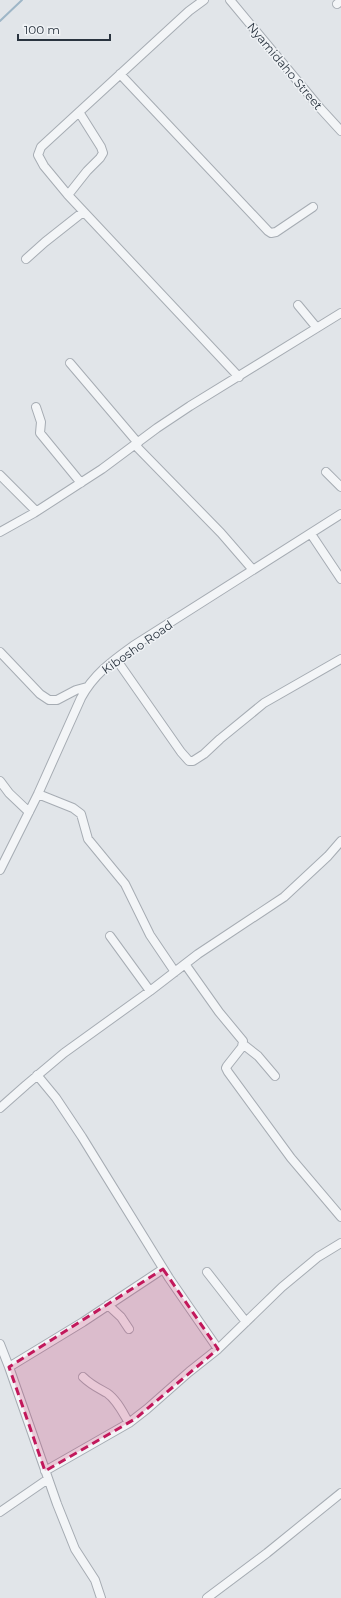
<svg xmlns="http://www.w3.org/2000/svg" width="341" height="1598" viewBox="0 0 341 1598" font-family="Montserrat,sans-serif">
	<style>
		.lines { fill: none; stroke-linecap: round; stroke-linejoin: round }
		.stream { stroke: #9eb6c7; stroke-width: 2 }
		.minor-casing { stroke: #a6acb3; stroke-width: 10 }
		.minor { stroke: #f3f5f7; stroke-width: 8 }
		.marked { fill: #c2185b; fill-opacity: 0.2; stroke: #c2185b; stroke-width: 3; stroke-dasharray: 8 5; stroke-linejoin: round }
		.labels { text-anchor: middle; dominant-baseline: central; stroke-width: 3; stroke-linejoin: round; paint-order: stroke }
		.street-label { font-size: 12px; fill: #2a343f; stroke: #f0f3f6 }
	</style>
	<rect width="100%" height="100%" fill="#e1e5e9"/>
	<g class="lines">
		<path class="stream" d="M0,21L22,0"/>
		<g class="minor-casing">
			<path id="minor" d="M204,0L189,11L41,147L38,155L44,166L68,195L239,377
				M230,0L320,108L341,131
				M337,4L341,1
				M120,74L268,231L271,233L276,232L313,207
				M68,195L87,171L100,158L103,153L101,147L79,112
				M26,259L45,242L83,212
				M298,305L317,328
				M70,363L138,443
				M36,407L41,422L40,433L81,483
				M135,445L221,533L253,570
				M326,472L341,487
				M0,475L36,511
				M0,532L34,513L102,469L157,428L190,406L341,313
				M311,534L341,579
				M0,652L40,694L49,700H57L76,690L87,687
				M116,659L181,752L189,761H193L204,754L220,739L264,703L341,659
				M0,781L9,793L29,812
				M38,794L73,808L81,814L88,839L125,884L150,935L175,972
				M0,870L38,794L81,698C93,675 112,661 133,646L341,514
				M110,936L150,991
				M185,964L219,1012L243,1041L242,1047L227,1066L226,1068L228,1072L291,1158L341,1217
				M244,1045L258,1056L275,1076
				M37,1075L56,1098L82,1137L169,1278L218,1349
				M0,1108L26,1085L64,1053L150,991L198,954L284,897L328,856L341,841
				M207,1272L246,1322
				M108,1305L121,1317L129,1329
				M0,1344L9,1367L57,1504L75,1549L95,1580L101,1598
				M9,1367L83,1322L163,1269
				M83,1377C91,1385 98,1388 107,1393C117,1400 123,1413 129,1423
				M45,1471L129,1423L147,1409L189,1372L218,1349L282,1287L318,1257L341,1243
				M0,1512L48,1479
				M207,1598L267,1553L341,1493"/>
		</g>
		<use href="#minor" class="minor"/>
	</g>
	<path class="marked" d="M163,1269L218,1349L135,1419L45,1471L9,1367Z"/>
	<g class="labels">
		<g class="street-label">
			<text transform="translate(285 66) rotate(50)">Nyamidaho Street</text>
			<text transform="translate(137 647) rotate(-35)">Kibosho Road</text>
		</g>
	</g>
	<path d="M18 34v6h92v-6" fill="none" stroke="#2a343f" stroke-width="2"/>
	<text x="24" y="34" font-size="12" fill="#2a343f" stroke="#f0f3f6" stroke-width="3" paint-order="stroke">100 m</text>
</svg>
